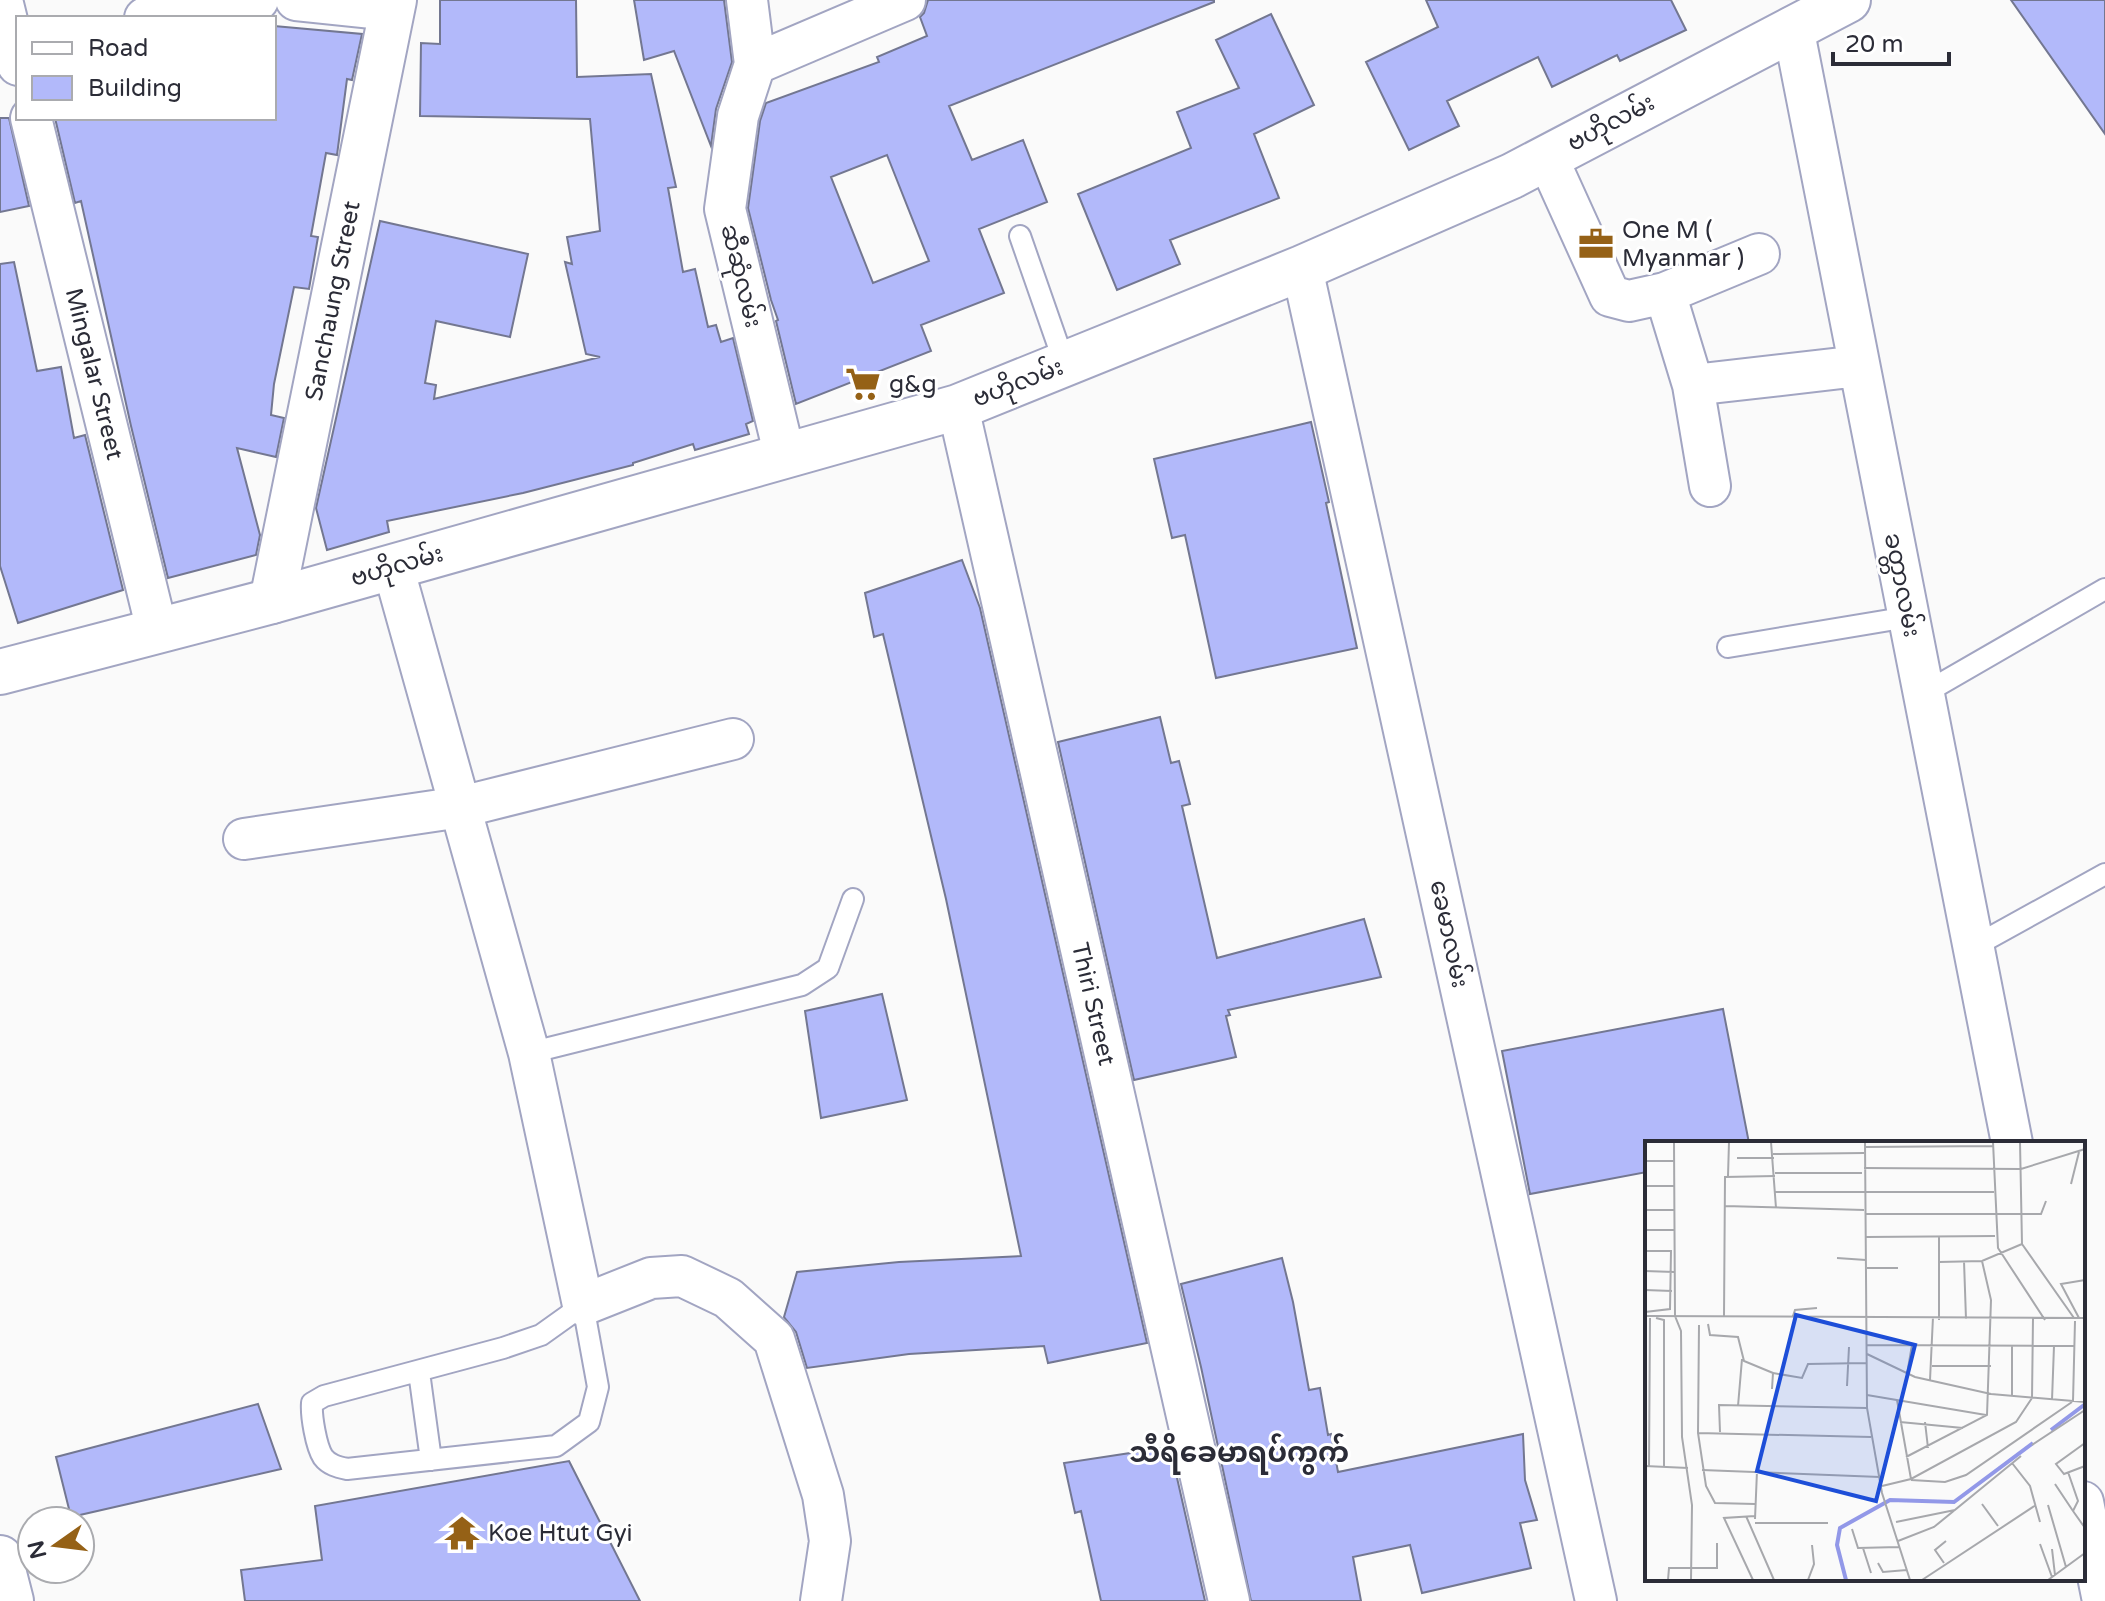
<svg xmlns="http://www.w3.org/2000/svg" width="2105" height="1601" viewBox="0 0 2105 1601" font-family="'Varela Round','Noto Sans Myanmar',sans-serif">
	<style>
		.building { fill: #b2b9fa; stroke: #737791; stroke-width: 2; fill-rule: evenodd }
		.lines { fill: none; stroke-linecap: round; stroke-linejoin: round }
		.service-casing { stroke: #a2a5c2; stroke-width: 24 }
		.minor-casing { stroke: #a2a5c2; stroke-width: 44 }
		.tertiary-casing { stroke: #a2a5c2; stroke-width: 48 }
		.secondary-casing { stroke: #a2a5c2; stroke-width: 48 }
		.primary-casing { stroke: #a2a5c2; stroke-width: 48 }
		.service { stroke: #fff; stroke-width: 20 }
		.minor { stroke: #fff; stroke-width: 40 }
		.tertiary { stroke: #fff; stroke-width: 44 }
		.secondary { stroke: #fff; stroke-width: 44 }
		.primary { stroke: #fff; stroke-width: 44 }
		.labels { text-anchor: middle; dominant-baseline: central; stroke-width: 6; stroke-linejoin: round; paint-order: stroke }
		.street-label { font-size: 24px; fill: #2b2c37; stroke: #fff }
		.poi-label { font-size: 24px; fill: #2b2c37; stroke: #fff; text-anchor: start }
		.quarter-label { font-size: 28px; font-weight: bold; fill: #2b2c37; stroke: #fff }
		.inset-river { fill: none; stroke: #9298e8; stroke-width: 4 }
		.inset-road { fill: none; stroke: #a7a8ac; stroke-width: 2 }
		.view { fill: #1d4ed8; fill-opacity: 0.15; stroke: #1d4ed8; stroke-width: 4 }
		.inset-edge { fill: none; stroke: #2b2c37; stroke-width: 4 }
	</style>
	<rect width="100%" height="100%" fill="#fafafa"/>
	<path class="building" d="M440,0H576L577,77L651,74L676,187L668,188L683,272L695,269L708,327L716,325L721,342L733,338L753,421L746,424L749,434L695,450L693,444L633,463V465L523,493L387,521L389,532L327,550L316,508L380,221L528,254L510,337L436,321L425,383L436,385L434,399L600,357L586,354L565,262L572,264L567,237L600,231L590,119L420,116L421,43L440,44Z
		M634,0H724L732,62L716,109L711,146L674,51L644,60Z
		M928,0H1214V2L949,106L972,160L1023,140L1047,202L979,229L1004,293L921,325L931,351L796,404L776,321L778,320L771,300L748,208L760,121L766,103L879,62L877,57L927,36L920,17L924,13ZM887,155L929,261L873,283L831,177Z
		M1426,0H1671L1686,30L1620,61L1617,55L1552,87L1538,57L1447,101L1459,126L1409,150L1366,62L1438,27Z
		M2011,0H2105V134Z
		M1271,14L1314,105L1254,134L1279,198L1170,240L1180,264L1117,290L1078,194L1191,148L1177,112L1239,88L1216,40Z
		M274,26L362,34L352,80L347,79L337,155L326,153L311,236L318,237L309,289L294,287L274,384L271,415L284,418L276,457L237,448L260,535L256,555L168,578L131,426L81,201L75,203L55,118H274Z
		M0,118H9L29,206L0,212Z
		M14,262L37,371L61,367L74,438L85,435L123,590L18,623L0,566V264Z
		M1311,422L1329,502L1326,503L1357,648L1216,678L1185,535L1172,538L1154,459Z
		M962,560L980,608L1147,1343L1048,1363L1044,1346L909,1354L807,1368L796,1332L784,1317L797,1272L899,1262L1021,1256L946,899L883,634L874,637L865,593Z
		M1160,717L1171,763L1179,761L1190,804L1182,806L1217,958L1364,919L1381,977L1228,1010L1230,1015L1226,1016L1236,1057L1134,1080L1058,742Z
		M882,994L907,1100L821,1118L805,1011Z
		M1723,1009L1749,1143H1647V1172L1530,1194L1502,1051Z
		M1282,1258L1293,1302L1309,1390L1320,1388L1328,1435L1331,1434L1338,1472L1523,1434L1525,1480L1537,1520L1520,1523L1531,1568L1422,1593L1410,1545L1353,1557L1361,1601H1251L1201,1367L1181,1284Z
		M258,1404L281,1469L71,1517L56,1457Z
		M1170,1447L1205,1601H1101L1081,1511L1075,1513L1064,1463Z
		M569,1461L640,1601H245L241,1570L322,1560L315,1506Z"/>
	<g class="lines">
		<g class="service-casing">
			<path id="service" d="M1020,236L1065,365
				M1728,647L1908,617
				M1923,694L2105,589
				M1973,947L2105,874
				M529,1053L802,985L828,968L853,899
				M583,1305L598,1387L589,1422L556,1446L347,1469C338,1467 329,1465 323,1457C316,1446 311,1416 312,1403L324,1396L503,1348L541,1335Z
				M419,1372L431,1460"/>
		</g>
		<g class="minor-casing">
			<path id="minor" d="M2,0L18,65
				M296,0L392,10
				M747,0L755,64L738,116L725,209L785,457
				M145,18L258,0
				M1793,27L2012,1143
				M755,64L905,0
				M31,118L157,630
				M1547,157L1610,296L1629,301L1665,293L1759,254
				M1302,268L1596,1601
				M1665,293L1693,385L1710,486
				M1693,385L1859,366
				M958,407L1229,1601
				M393,567L529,1053L583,1305L651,1278L682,1276L728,1298L774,1339L823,1495L830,1541L821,1601
				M244,839L461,807L733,739
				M2083,1502L2103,1601"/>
		</g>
		<g class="tertiary-casing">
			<path id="tertiary" d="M272,601L394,0"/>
		</g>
		<g class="secondary-casing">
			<path id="secondary" d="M0,672L272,601L958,407L1302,268L1512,176L1848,0"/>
		</g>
		<g class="primary-casing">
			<path id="primary" d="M0,1558L11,1601"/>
		</g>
		<use href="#service" class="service"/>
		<use href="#minor" class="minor"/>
		<use href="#tertiary" class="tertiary"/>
		<use href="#secondary" class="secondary"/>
		<use href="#primary" class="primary"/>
	</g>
	<defs>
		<g id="office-bare" transform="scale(2.76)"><path d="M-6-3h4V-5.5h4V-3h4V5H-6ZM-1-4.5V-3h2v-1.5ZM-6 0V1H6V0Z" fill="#956116" stroke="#fff" stroke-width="2.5" paint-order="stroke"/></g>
		<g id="supermarket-bare" transform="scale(2.76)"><path d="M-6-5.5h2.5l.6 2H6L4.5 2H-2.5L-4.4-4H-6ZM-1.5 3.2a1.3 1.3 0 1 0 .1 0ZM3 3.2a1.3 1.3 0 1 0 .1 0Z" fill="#956116" stroke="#fff" stroke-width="2.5" paint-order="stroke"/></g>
		<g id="temple-bare" transform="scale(2.76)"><path d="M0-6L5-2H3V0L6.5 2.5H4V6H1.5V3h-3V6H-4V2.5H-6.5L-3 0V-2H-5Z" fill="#956116" stroke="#fff" stroke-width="2.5" paint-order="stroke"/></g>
	</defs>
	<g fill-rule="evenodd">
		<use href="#office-bare" x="1596" y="244"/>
		<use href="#supermarket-bare" x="863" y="384"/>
		<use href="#temple-bare" x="462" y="1533"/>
	</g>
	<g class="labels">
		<g class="street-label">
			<text transform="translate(1611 123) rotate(-28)">ဗဟိုလမ်း</text>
			<text transform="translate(741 276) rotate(76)">ဆီဆုံလမ်း</text>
			<text transform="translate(333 301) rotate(-79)">Sanchaung Street</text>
			<text transform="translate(94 374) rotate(76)">Mingalar Street</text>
			<text transform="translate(1018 383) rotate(-21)">ဗဟိုလမ်း</text>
			<text transform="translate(397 566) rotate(-16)">ဗဟိုလမ်း</text>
			<text transform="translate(1902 585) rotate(79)">ခတ္တာလမ်း</text>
			<text transform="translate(1449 934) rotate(78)">ခေမာလမ်း</text>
			<text transform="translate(1093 1004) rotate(77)">Thiri Street</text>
		</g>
		<g class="poi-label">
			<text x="1622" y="230">One M (<tspan x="1622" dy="28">Myanmar )</tspan></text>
			<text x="889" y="384">g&amp;g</text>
			<text x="488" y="1533">Koe Htut Gyi</text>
		</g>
		<g class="quarter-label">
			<text x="1239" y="1453">သီရိခေမာရပ်ကွက်</text>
		</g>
	</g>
	<g transform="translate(1645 1141)">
		<rect width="440" height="440" fill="#fafafa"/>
		<path class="inset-river" d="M406,289L439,264M201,439L192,404L195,387L245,359L309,361L388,302"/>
		<path class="inset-road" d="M29,1L30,175L36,190L37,296L47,364L46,439M126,1L131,67M220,1L222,267L237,352L265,439M348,1L353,107L400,179M375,1L377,103M220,6L348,5M128,13L219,12M92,17H129M0,20H29M219,27L376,28L440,8M130,32H217M83,35L84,1M426,43L434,11M0,45H30M130,51H349M80,65L219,69M0,69H30M220,73H396L401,60M0,89H30M221,96L350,95M294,96V179M377,103L429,177M0,110H27M192,117L221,119M319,120L321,178M294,121L337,120L377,103M222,127H253M0,130L29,131M0,149L27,150M0,171L25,168L26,110M0,175L440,177M148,175L150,169L172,167M79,176L80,36L130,35M11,177L19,179V326M434,177L416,143L440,139M63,183L65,194L93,196L99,220L128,232L127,248M54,184L53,292L61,345L70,362L110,363M222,204L429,205M222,213L270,236L346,253L440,261M287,225H346M128,232L157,237L163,223L221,222M262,233L267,204M285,239L288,176M202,245L204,206M222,254L341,274M367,255V205M252,259L266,338M407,259L409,205M428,260L430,180M93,265L97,218M255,281L318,287M280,281L283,307M75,291L74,264L222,267M53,292L226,296M440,302L411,323L419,333L440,325M387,304L440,269M261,316L342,274L346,159L337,120M367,322L385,345L395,381M0,325L43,327M4,325L5,177M57,329L235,336M423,331L433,360L428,370L440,387M266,339L300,341L321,334L427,261M410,343L428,370M237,345L266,338L371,281L387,257L388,177M337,363L353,385M403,364L421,426M101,375L129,439M110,378L112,330M251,381L310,369M110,382H183M207,388L213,407L254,406M253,400L289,386L376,315M395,403L407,436M218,407L226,432M407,408L410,434M233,422L238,431L262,429M299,422L290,409L301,400M23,439L24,427H72V402M108,439L79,377L110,375M163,439L169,423L167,404M277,439L391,364M403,439L440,412"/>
		<path class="view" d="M151,174L270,204L231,360L112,330Z"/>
		<rect width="440" height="440" class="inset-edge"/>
	</g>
	<rect x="16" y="16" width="260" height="104" fill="#ffffff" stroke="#aaabaf" stroke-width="2"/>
	<rect x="32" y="42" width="40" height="12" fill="#ffffff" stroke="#aaabaf" stroke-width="2"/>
	<text x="88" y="56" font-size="24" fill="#2b2c37">Road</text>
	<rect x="32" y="76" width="40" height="24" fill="#b2b9fa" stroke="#aaabaf" stroke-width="2"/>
	<text x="88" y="96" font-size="24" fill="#2b2c37">Building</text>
	<g transform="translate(56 1545) rotate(256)"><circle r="38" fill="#ffffff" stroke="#aaabaf" stroke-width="2"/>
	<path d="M0-6L14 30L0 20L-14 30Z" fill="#956116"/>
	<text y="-12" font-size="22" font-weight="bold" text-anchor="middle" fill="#2b2c37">N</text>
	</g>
	<path d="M1833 52v12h116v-12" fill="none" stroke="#2b2c37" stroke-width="4"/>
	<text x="1845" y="52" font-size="24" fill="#2b2c37" stroke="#ffffff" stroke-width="6" paint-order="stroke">20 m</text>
</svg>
